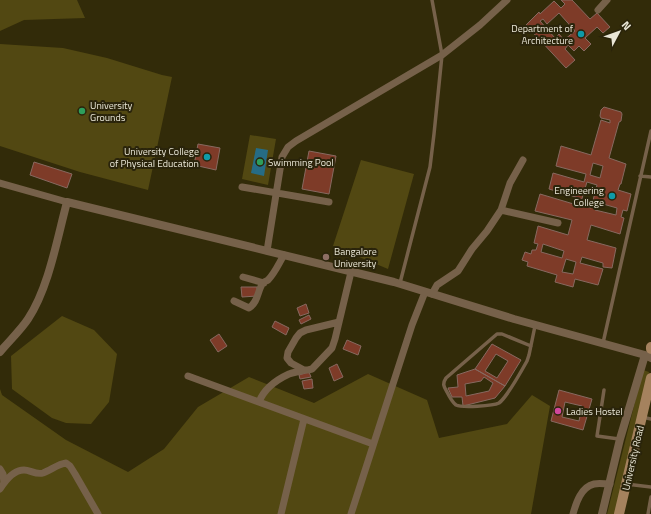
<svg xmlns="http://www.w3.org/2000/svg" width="651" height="514" viewBox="0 0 651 514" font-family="'Titillium Web',sans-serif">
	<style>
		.built { fill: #322b09 }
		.green { fill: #524812 }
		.water { fill: #266c85 }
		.building { fill: #7e3b28; stroke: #876960; fill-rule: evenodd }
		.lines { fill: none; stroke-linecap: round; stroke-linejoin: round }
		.service { stroke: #76614a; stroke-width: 3.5 }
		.minor { stroke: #76614a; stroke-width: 7 }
		.tertiary { stroke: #76614a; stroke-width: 8 }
		.secondary { stroke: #a5825e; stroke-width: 10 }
		.culture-dot { fill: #0f9aa8; stroke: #2a240b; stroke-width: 1.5 }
		.leisure-dot { fill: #2e9e5b; stroke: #2a240b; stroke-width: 1.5 }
		.education-dot { fill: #8d6e63; stroke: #2a240b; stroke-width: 1.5 }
		.hotel-dot { fill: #d1479c; stroke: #2a240b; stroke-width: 1.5 }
		.labels { text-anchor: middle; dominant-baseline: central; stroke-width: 4; stroke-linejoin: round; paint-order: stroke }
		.poi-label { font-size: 10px; fill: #e9e6d6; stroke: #2a240b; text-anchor: start }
		.street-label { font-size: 10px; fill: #e9e6d6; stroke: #2a240b }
	</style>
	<rect width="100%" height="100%" fill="#2a240b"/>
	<path class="built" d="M0,0H651V514H0Z"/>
	<path class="green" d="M0,0H77L85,18L24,20L0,31Z
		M0,44L63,48L107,58L162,75L172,77L148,190L80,172L0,146Z
		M250,135L276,139L268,185L242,179Z
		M361,160L414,174L388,269L333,246Z
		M62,316L94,330L117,354L109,402L91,424L66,423L52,418L12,389L11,356Z
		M643,370L649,372L616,514H607Z
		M368,374L427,400L439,438L507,424L532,395L550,406L531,514H0V389L2,395L66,440L128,472L164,449L198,407L249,377L314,403Z"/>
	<path class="water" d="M256,148L268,150L264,176L251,173Z"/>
	<path class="building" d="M561,0H572L590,19L597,13L610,27L603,33L597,27L585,38L591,44L584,51L579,46L574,51L568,45L565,49L575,60L566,68L526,25L539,12L540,14L554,1L561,8L565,4ZM559,13L575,31L564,40L559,34L555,38L540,21L543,19L547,24Z
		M604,107L621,112L622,114L621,121L619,122L609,158L626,164L621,184H620L618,190L631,194L627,211L623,210L621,217L624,218L620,234L591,225L587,240L616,248L612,268L603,267V263L582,257L580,263L603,269L598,285L575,279L573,287L555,282L557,275L527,266L528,262L522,260L525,252L531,254L532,250H536L538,244L534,243L538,226L568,235L572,220L535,211L540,194L577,205L579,198L549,189L553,173L584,182L586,174L556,166L561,146L591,155L601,120L610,123V120L601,118L600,116L601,110ZM593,163L603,166L600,178L590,175ZM587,182L597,185L591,208L580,205ZM596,202L617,208L616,215L595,210ZM543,244L564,251L562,258L541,252ZM566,259L576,262L573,274L562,272Z
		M198,144L220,148L216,170L194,165Z
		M309,151L336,156L329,194L302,189Z
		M34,162L72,174L67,188L30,175Z
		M241,287H257V296L242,297Z
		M306,304L309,313L300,316L297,308Z
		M309,315L311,319L301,324L299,320Z
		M275,321L289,328L286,335L272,327Z
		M219,334L227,346L218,352L210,340Z
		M347,340L361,346L358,355L343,349Z
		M492,344L521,360L505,386L475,369ZM496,354L508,361L497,378L485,371Z
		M337,364L343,377L334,381L329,368Z
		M475,369L505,386L495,398L463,406L462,397H452L448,388L458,387L457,375ZM484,377L493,383L489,391L466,396L465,384L481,381Z
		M309,372L311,377L300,379L299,375Z
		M312,379L313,388L304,389L302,381Z
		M559,390L592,399L583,430L551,421ZM565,402L582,406L579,421L562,417Z"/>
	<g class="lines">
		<path class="service" d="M640,176L651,177
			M400,283L430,167L434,134L442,55L432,0
			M603,343L651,131
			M531,346L502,334H497L446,378C442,384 444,387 447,392C449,396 452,402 456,405C462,408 493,406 499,403C506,398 522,370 527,361L529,355L535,326
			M604,390L597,436L619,439
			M642,417L651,419
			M626,484L651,487
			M648,514L651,497"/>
		<path class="minor" d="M598,10L607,0
			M0,183L67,202
			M242,187L329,202
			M501,210L558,223
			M267,251L282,157L288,147L296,141L442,55L480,25L507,0
			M243,277L264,283
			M432,294L437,285L458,271L472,249L487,231L501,210L510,183L523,160
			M234,301L249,308C259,301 257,291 263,283C266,280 265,282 268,280C275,273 279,263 284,255
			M339,322L306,330L300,333L296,338L288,352L287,358L291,363L304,370H308L312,369L332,348L335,339L351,272
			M188,376L373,444
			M259,402C264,389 276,380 289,374C294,372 299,372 304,370
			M0,469L3,474L4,483
			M0,489C5,481 14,470 24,470C30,470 36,475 43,473C51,470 58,464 66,463L70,466L75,474L98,514
			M281,514L304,419
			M351,514L412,325L425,292
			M573,514C576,503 581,487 594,484C599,483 605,484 610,484"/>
		<path class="tertiary" d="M0,352C9,341 20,331 28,319C49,287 57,239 67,202L394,282L514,319L645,355L651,358
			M602,514L620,439L645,355"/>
		<path class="secondary" d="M651,347V349
			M619,514L651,378"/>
	</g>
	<g class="culture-dot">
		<circle cx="581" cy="34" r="4"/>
		<circle cx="207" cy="157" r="4"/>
		<circle cx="612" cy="196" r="4"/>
	</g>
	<g class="leisure-dot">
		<circle cx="82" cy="111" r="4"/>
		<circle cx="260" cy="162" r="4"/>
	</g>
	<circle class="education-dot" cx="326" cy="257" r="4"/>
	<circle class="hotel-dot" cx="558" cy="411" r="4"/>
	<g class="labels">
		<g class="poi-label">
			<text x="573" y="28" text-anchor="end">Department of<tspan x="573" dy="12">Architecture</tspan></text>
			<text x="90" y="105">University<tspan x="90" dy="12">Grounds</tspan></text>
			<text x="199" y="151" text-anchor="end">University College<tspan x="199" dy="12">of Physical Education</tspan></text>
			<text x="268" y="162">Swimming Pool</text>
			<text x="604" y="190" text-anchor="end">Engineering<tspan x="604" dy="12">College</tspan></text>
			<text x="334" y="251">Bangalore<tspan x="334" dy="12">University</tspan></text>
			<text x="566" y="411">Ladies Hostel</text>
		</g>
		<g class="street-label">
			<text transform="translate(633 458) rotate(-77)">University Road</text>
		</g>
	</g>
	<g transform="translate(619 32) rotate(49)" stroke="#2a240b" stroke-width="3" paint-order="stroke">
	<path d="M0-3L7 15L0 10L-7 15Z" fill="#e9e6d6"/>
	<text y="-6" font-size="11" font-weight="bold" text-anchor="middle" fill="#e9e6d6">N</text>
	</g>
</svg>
